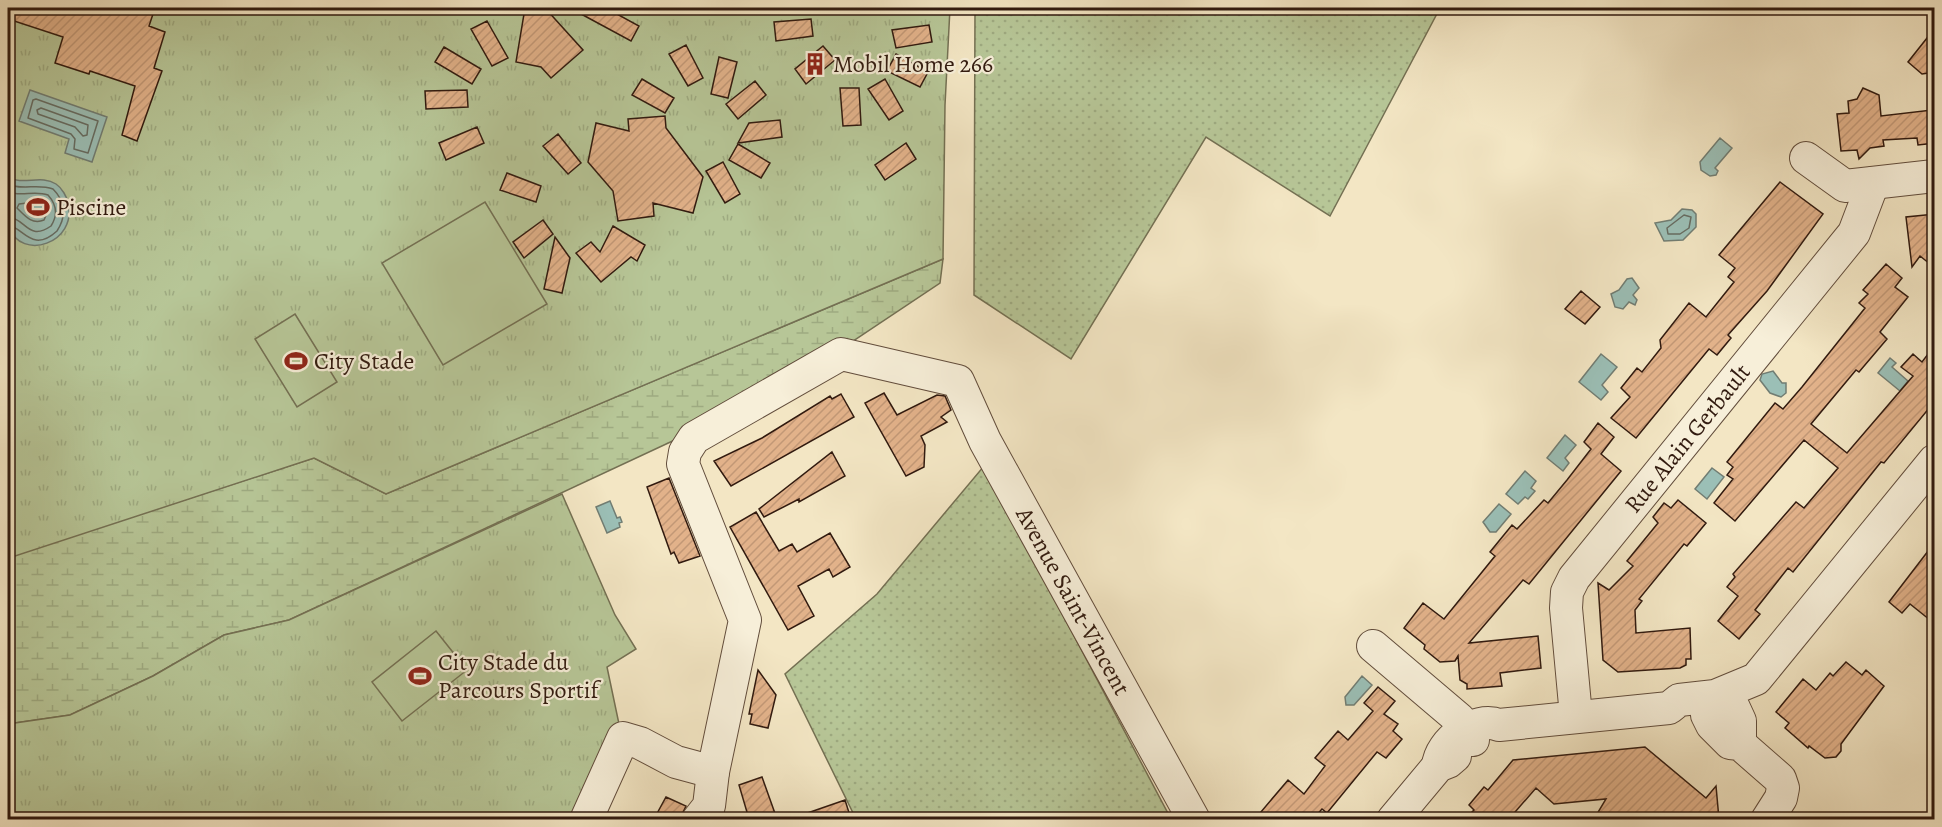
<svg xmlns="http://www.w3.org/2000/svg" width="1942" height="827" viewBox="0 0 1942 827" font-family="Alegreya,serif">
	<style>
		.grass { fill: url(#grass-dots); stroke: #747053; stroke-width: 1.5 }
		.wetland { fill: url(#wetland-marsh); stroke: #747053; stroke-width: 1.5 }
		.park { fill: url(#park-tufts); stroke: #747053; stroke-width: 1.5 }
		.pitch { fill: #b7c697; stroke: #747053; stroke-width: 1.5 }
		.water { fill: #9bbfb6; stroke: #717d73; stroke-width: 1.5 }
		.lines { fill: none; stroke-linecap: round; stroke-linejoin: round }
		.shore { stroke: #666c62; stroke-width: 1.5 }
		.building { fill: url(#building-hatch); stroke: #311a0f; stroke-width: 1.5 }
		.minor-casing { stroke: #624d3c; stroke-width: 34 }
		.minor { stroke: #f7efd9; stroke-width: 32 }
		.labels { text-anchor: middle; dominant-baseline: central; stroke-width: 4.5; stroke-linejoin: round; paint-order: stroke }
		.poi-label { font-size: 24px; fill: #311a0f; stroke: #f7efd9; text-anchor: start }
		.street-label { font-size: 24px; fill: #311a0f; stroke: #f7efd9 }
	</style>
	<defs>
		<pattern id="grass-dots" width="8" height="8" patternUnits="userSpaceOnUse" patternTransform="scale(1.5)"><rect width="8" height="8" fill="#b7c697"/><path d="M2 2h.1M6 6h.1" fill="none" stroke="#9eaa81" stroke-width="1.8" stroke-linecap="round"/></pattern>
		<pattern id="wetland-marsh" width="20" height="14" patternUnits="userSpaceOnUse" patternTransform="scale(1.5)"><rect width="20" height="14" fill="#b7c697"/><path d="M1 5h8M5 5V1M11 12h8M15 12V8" fill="none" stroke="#9eaa81"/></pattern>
		<pattern id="park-tufts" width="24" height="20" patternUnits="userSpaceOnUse" patternTransform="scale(1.5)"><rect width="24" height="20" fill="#b7c697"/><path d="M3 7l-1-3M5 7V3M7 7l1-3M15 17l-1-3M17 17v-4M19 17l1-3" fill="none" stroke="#9eaa81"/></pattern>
		<pattern id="building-hatch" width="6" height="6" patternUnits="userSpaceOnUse" patternTransform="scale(1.5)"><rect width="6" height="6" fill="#e2b28a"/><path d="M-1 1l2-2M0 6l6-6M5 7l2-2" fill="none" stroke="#c29876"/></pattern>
	</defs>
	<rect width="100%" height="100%" fill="#f3e6c4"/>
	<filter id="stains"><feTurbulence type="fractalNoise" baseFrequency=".00333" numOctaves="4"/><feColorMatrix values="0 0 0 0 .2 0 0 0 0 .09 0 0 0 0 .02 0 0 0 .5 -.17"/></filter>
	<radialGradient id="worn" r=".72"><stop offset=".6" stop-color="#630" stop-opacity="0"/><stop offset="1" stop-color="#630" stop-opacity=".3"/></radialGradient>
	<path class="grass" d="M975,8H1440L1330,216L1206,137L1071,359L974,295Z
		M984,466L1171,819H856L785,674L877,594Z"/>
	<path class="wetland" d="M943,259L940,283L850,343L694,431L289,620L224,635L153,676L70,715L8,724V557L314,458L386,494Z"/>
	<path class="park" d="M8,8H950L945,105L943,259L386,494L314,458L9,558Z
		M562,494L615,615L636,649L607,667L619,724L583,819H8V724L70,715L153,676L224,635L289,620Z"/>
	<path class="pitch" d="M485,202L547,304L443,365L382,263Z
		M295,314L337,382L297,407L255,339Z
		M436,631L467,670L402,721L372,682Z"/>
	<path class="water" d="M30,90L107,117L92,162L65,153L69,139L19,121Z
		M1720,138L1732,148L1715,168L1718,171L1716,175L1710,176L1701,170L1700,162Z
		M8,177C23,186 41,174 56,184C62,188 67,197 68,203C78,243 21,262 9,227C4,213 7,192 8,177Z
		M1682,209L1692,210L1696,214V227L1683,240L1664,241L1655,223L1671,220Z
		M1632,278L1639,288L1633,295L1637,300L1635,305L1629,302L1623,309L1615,307L1611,294L1619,290L1627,279Z
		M1601,354L1617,367L1602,385L1608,392L1601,400L1579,382Z
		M1890,358L1896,363L1892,367L1908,381L1900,391L1878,373Z
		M1773,371L1782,383H1786V393L1781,397L1770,393L1760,380L1762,374Z
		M1565,435L1576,445L1565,458L1569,463L1563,471L1547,458Z
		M1712,468L1724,477L1707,499L1695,489Z
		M1525,471L1536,481L1531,488L1535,491L1528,499L1525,497L1518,504L1506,494Z
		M610,501L617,518L620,517L622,522L619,523L620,527L607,533L596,507Z
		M1499,504L1511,514L1496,532H1490L1483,522Z
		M1362,676L1372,685L1354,705H1346L1345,697Z"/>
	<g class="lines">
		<path class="shore" d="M36,99L98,121L88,153L74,149L75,139L71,134L28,118L33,100Z
			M41,108L88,125L87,135L83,136L75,127L38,114L37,110Z
			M8,184C22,191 37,183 53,189C65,201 67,216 57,231C32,254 23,227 8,225
			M8,192C22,197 34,190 48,195C57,205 58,215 51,226C28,242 26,218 8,217
			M35,202L44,203L47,213L44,220C32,225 25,216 17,208L19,204Z
			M1684,215L1691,217L1689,228L1680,234H1668L1667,228Z"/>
	</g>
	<path class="building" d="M8,8H133L153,14L149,26L165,32L154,68L162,71L137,141L122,135L135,86L90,71L89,74L55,63L63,37L8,19Z
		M525,8H545L583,50L551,78L541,67L516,62Z
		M570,8H606L639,26L631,41Z
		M811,19L813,36L776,41L774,22Z
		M487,21L508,58L492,66L471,29Z
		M929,25L932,42L896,48L892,30Z
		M1935,28V72L1922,74L1908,62Z
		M686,45L703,78L688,86L669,54Z
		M823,46L835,60L806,84L795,69Z
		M444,47L481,69L472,84L435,62Z
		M896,54L928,72L920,87L887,71Z
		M719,57L737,62L728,98L711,94Z
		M642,79L674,98L665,113L632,95Z
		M885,79L903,111L889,120L868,89Z
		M755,81L766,95L738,119L726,104Z
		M840,88H859L861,125L843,126Z
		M1863,88L1879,95L1881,116L1932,110L1935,118V143L1918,145L1917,138L1883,140L1884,146L1870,148L1859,159L1857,150L1841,151L1837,114L1849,113L1848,101L1857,99Z
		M467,90L468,107L426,109L425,91Z
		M665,116L666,128L703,177L693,213L653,203L654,216L618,221L613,191L588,162L596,123L629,131L628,119Z
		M780,120L782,137L738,143L749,123Z
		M477,127L484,143L446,160L439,143Z
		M558,134L581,163L568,174L543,146Z
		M906,143L916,159L885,180L875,165Z
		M738,144L770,163L761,178L729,160Z
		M723,162L740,194L725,203L706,171Z
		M507,173L541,186L536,202L500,190Z
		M1780,182L1823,214L1767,291L1728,335L1731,338L1717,355L1709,349L1636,438L1611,418L1630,397L1621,388L1637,368L1642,372L1661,348L1660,340L1689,303L1706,317L1734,282L1728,277L1735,268L1719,255Z
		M1935,214V268L1920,256L1912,267L1906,217Z
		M543,220L553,234L524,258L513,242Z
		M613,226L645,245L637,261L631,257L601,282L576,253L591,242L600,252Z
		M555,237L570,258L562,293L544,289Z
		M1886,264L1902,278L1895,287L1908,297L1880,332L1887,339L1859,372L1856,370L1811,424L1847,453L1913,376L1901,367L1913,354L1922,362L1935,345V401L1884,463L1881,462L1793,572L1788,568L1755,610L1760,614L1739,639L1718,621L1738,596L1727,587L1735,577L1733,574L1796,502L1804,508L1838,468L1804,440L1735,521L1714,503L1733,479L1727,475L1733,467L1727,462L1775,403L1783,409L1802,387L1865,308L1859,303L1868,294L1863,290Z
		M1581,291L1600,307L1585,324L1565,309Z
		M884,393L897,415L937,395L945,396L951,410L941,417L947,422L921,436L925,445L924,467L906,476L865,403Z
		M841,394L854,417L731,486L714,461L762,438L830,396L832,399Z
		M1598,423L1614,437L1601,454L1621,471L1529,584L1523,580L1469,643L1538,636L1541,668L1500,673L1502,686L1467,689V684L1460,680L1458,656L1455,661L1440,662L1424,649L1425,645L1404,628L1423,603L1444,619L1495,556L1490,552L1512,525L1517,529L1544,500L1548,503L1567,480L1591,449L1584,442Z
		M832,452L845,476L799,502V499L764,517L759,509Z
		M669,478L700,556L679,563L674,552L671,554L647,487Z
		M1678,500L1706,523L1687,546L1684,544L1639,599L1642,601L1635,610L1636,633L1690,628L1691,659H1686V665L1680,668L1618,672L1603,660L1598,583L1609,590L1633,566L1627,561L1658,523L1653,517L1664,503L1671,508Z
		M756,512L779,551L792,544L797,552L830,533L850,567L833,577L829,569L798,586L814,616L788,630L730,527Z
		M1935,542V624L1910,604L1902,613L1889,602Z
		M1846,662L1862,675L1866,670L1884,686L1841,744V751L1836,757L1825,758L1809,746L1808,748L1785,728L1789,723L1776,712L1803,679L1816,690L1830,673L1833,676Z
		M758,670L776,695L768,728L750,724L752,714H749Z
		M1378,687L1395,701L1384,714L1398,724L1393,731L1402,739L1386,758L1377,752L1327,813L1322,809L1313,819H1255L1288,780L1304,794L1325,766L1315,758L1338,731L1348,740L1373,711L1364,703Z
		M1645,747L1706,798L1716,786L1719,819H1594L1606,799L1554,804L1536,788L1509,819H1465L1474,810L1469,805L1484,787L1488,790L1513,760Z
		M762,777L777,819H749L739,785Z
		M666,797L686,806L680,819H654Z
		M845,800L851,819H797L796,817Z"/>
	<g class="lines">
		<g class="minor-casing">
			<g id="minor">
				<path d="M1806,158L1845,186L1934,176"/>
				<path d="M1373,646L1459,719L1473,740"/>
				<path d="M1734,708L1740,721V744"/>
				<path d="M1707,715L1712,725L1730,743L1740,744L1780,779L1783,788L1781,798L1767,820"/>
				<path id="s1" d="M1576,716L1566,608L1567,592L1574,578L1854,233L1873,183"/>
				<path d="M1438,766C1440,741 1475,716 1499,725L1669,708L1679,700L1715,696L1756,679L1934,461"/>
				<path d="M586,820L623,738L640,743L676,762L713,772"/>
				<path id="s2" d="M698,820L709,806L713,772L745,620L683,464L685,452L694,438L841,354L958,381L985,441L1194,820"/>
				<path d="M1393,820L1438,766L1448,762L1455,756"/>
			</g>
		</g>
		<use href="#minor" class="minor"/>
	</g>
	<defs>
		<g id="building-bare" transform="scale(1.8)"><path d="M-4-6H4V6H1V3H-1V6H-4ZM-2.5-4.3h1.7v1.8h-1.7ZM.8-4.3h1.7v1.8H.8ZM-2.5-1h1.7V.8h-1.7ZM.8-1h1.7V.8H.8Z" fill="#8f2418" stroke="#f7efd9" stroke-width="2.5" paint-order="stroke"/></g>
		<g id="stadium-bare" transform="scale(1.8)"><path d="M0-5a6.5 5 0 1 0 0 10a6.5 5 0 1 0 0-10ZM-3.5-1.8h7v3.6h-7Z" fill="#8f2418" stroke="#f7efd9" stroke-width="2.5" paint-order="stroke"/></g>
	</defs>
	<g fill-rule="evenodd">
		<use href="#building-bare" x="815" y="64"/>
		<use href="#stadium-bare" x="38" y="207"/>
		<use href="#stadium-bare" x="296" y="361"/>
		<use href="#stadium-bare" x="420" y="676"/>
	</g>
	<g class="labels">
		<g class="poi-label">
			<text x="833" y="64">Mobil Home 266</text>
			<text x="56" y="207">Piscine</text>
			<text x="314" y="361">City Stade</text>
			<text x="438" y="662">City Stade du<tspan x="438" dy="28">Parcours Sportif</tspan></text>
		</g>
		<g class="street-label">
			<text stroke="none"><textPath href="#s1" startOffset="320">Rue Alain Gerbault</textPath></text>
			<text stroke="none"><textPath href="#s2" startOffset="942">Avenue Saint-Vincent</textPath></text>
		</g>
	</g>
	<rect width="1942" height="827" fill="none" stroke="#f3e6c4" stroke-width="30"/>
	<rect x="9" y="9" width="1924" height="809" fill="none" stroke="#311a0f" stroke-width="3"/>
	<rect x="15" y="15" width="1912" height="797" fill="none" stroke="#311a0f" stroke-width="1.5"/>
	<rect width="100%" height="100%" filter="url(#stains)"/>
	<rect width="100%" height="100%" fill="url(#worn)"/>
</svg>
